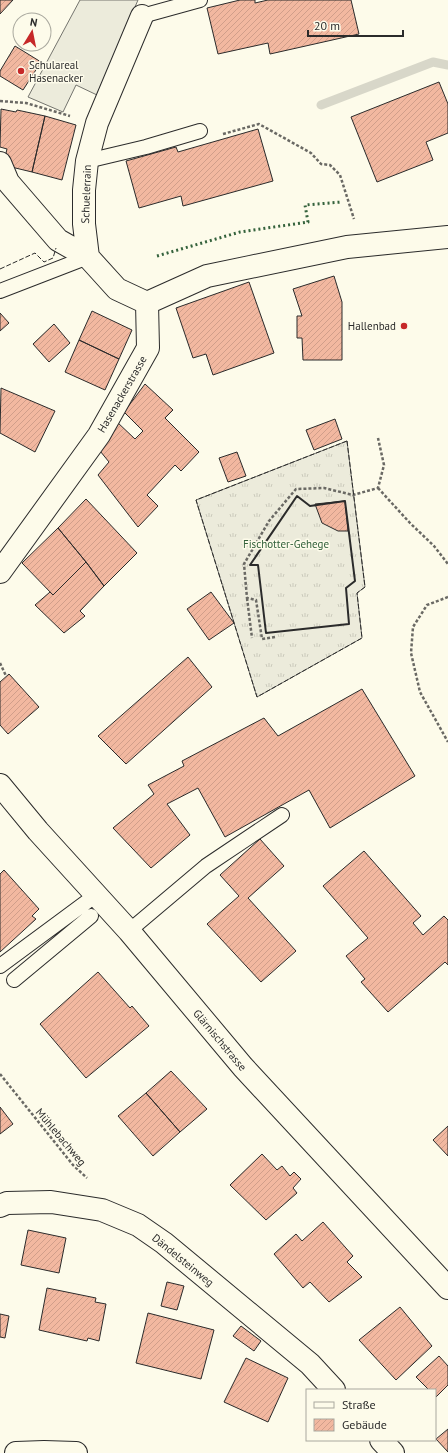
<svg xmlns="http://www.w3.org/2000/svg" width="448" height="1453" viewBox="0 0 448 1453" font-family="'PT Sans',sans-serif">
	<style>
		.grass { fill: url(#grass-tufts); stroke: #74746e }
		.garden { fill: #ecebdb; stroke: #74746e }
		.lines { fill: none; stroke-linecap: round; stroke-linejoin: round }
		.stream { stroke: #d8d7c9; stroke-width: 9 }
		.building { fill: url(#building-hatch); stroke: #2b2b2b }
		.lane-casing { stroke: #2b2b2b; stroke-width: 16 }
		.street-casing { stroke: #2b2b2b; stroke-width: 24 }
		.secondary-casing { stroke: #2b2b2b; stroke-width: 24 }
		.path { stroke: #6a6964; stroke-width: 2.5; stroke-dasharray: 3 2; stroke-linecap: butt }
		.lane { stroke: #fdfbea; stroke-width: 14 }
		.street { stroke: #fdfbea; stroke-width: 22 }
		.secondary { stroke: #fdfbea; stroke-width: 22 }
		.hedge { stroke: #34623c; stroke-width: 3; stroke-dasharray: 2 3; stroke-linecap: butt }
		.fence { stroke: #2b2b2b; stroke-width: 1; stroke-dasharray: 5 2; stroke-linecap: butt }
		.wall { stroke: #2b2b2b; stroke-width: 2 }
		.poi-dot { fill: #c62828; stroke: #fdfbea; stroke-width: 1.5 }
		.labels { text-anchor: middle; dominant-baseline: central; stroke-width: 3; stroke-linejoin: round; paint-order: stroke }
		.poi-label { font-size: 11px; fill: #2b2b2b; stroke: #fdfbea; text-anchor: start }
		.street-label { font-size: 11px; fill: #2b2b2b; stroke: #fdfbea }
		.park-label { font-size: 11px; fill: #34623c; stroke: #fdfbea }
	</style>
	<defs>
		<pattern id="grass-tufts" width="24" height="20" patternUnits="userSpaceOnUse"><rect width="24" height="20" fill="#ecebdb"/><path d="M3 7l-1-3M5 7V3M7 7l1-3M15 17l-1-3M17 17v-4M19 17l1-3" fill="none" stroke="#cbcabc"/></pattern>
		<pattern id="building-hatch" width="6" height="6" patternUnits="userSpaceOnUse"><rect width="6" height="6" fill="#f2b8a0"/><path d="M-1 1l2-2M0 6l6-6M5 7l2-2" fill="none" stroke="#d09e8a"/></pattern>
	</defs>
	<rect width="100%" height="100%" fill="#fdfbea"/>
	<path class="grass" d="M347,441L365,587L357,593L362,638L257,697L196,500Z"/>
	<path class="garden" d="M80,0H138L97,95L76,85L63,112L28,97Z"/>
	<g class="lines">
		<path class="stream" d="M321,105L433,62L448,65"/>
	</g>
	<path class="building" d="M0,0H13L0,14Z
		M240,0H255V3L268,0H351L359,34L270,54L268,43L218,54L207,8Z
		M15,46L41,62L23,90L0,76V71Z
		M439,82L448,104V133L426,142L433,160L377,182L351,117Z
		M1,109L16,112L17,110L45,116L32,172L3,165L7,149L0,147Z
		M45,116L76,125L62,180L32,172Z
		M258,129L273,181L183,206L181,196L139,208L126,161L176,147L178,152Z
		M334,276L342,302V360H303L302,338H297V316H302L293,289Z
		M249,282L274,353L213,375L206,354L193,358L176,308Z
		M92,311L132,330L119,359L79,340Z
		M0,313L9,323L0,331Z
		M54,324L70,343L49,362L33,344Z
		M79,340L119,359L105,390L65,372Z
		M145,384L173,410L165,418L199,452L181,471L175,465L147,495L158,506L138,527L98,475L109,462L96,446L116,421L135,439L143,431L124,412Z
		M1,388L55,411L35,452L0,433Z
		M335,419L342,439L314,450L306,430Z
		M237,452L246,476L228,482L219,458Z
		M86,499L137,553L104,586L86,562L58,528Z
		M345,501L348,531H338L322,523L315,504Z
		M58,528L86,562L53,595L22,563Z
		M86,562L104,586L80,611L85,616L64,633L35,605L50,592L53,595Z
		M211,592L234,623L209,640L187,609Z
		M188,657L212,687L126,764L98,736Z
		M9,674L39,707L8,734L0,725V682Z
		M362,689L415,776L330,828L309,790L225,837L198,788L167,804L190,835L151,868L113,828L154,794L148,785L184,766L182,761L264,718L278,736Z
		M260,839L284,866L248,898L296,951L261,982L207,924L239,896L220,875Z
		M364,851L421,916L413,923L423,935L444,916L448,920V965L445,962L388,1012L361,982L365,979L346,956L368,938L323,886Z
		M4,870L39,909L32,916L36,919L0,952V874Z
		M98,972L130,1008L132,1006L149,1026L86,1078L40,1024Z
		M171,1071L207,1109L180,1132L146,1093Z
		M146,1093L180,1132L153,1156L118,1116Z
		M0,1107L13,1124L0,1134Z
		M448,1126V1156L433,1140Z
		M262,1154L277,1170L282,1166L290,1176L294,1172L301,1179L293,1188L297,1193L266,1220L230,1185Z
		M323,1222L353,1256L347,1262L362,1277L329,1302L310,1282L303,1288L274,1254L296,1234L302,1241Z
		M28,1230L66,1238L59,1273L21,1265Z
		M167,1282L184,1286L177,1310L161,1306Z
		M47,1288L96,1298L95,1302L106,1304L99,1341L88,1338L87,1341L39,1330Z
		M400,1307L432,1346L396,1380L359,1340Z
		M148,1313L214,1330L201,1379L136,1363Z
		M0,1314L9,1316L5,1338L0,1337Z
		M241,1326L261,1341L254,1351L233,1336Z
		M439,1356L448,1366V1385L436,1397L435,1390H429L416,1377Z
		M246,1358L288,1378L268,1422L224,1402Z
		M448,1429V1452L436,1439Z"/>
	<g class="lines">
		<g class="lane-casing">
			<path id="lane" d="M142,16L200,0
				M87,161L146,147L200,131
				M0,291L88,257
				M129,931L206,866L282,815
				M0,966L96,895
				M14,980L91,916"/>
		</g>
		<g class="street-casing">
			<path id="street" d="M142,16L97,123L87,161L84,190V224L88,257L117,289L147,303
				M0,163L8,182L58,240L88,257
				M0,572L99,435L148,348L147,303L207,276L347,247L448,237
				M0,785L38,831L129,931L243,1067L448,1288
				M0,1206L7,1203L51,1202L102,1210L138,1225L164,1243L310,1364L334,1390
				M381,1440L393,1453"/>
		</g>
		<g class="secondary-casing">
			<path id="secondary" d="M16,1453L44,1452L76,1453"/>
		</g>
		<path class="path" d="M0,101L26,103L70,116
			M223,134L259,124L311,153L321,164L330,165L340,175L354,219
			M378,488L410,523L434,546L448,564
			M448,597L427,605L413,627L411,653L420,692L448,742
			M247,598L252,638
			M275,637L262,639L256,600L247,598L244,564L269,521L296,489L324,488L353,495L378,488L384,465L378,438
			M0,663L6,676
			M0,1074L73,1165L87,1178"/>
		<use href="#lane" class="lane"/>
		<use href="#street" class="street"/>
		<use href="#secondary" class="secondary"/>
		<path class="hedge" d="M157,256L240,232L308,222L305,205L342,202"/>
		<path class="fence" d="M0,269L35,253L44,262L53,258L56,248
			M347,441L365,587L357,593L362,638L257,697L196,500Z"/>
		<path class="wall" d="M297,496L310,506L345,501L355,581L346,588L349,624L266,633L258,565H250Z"/>
	</g>
	<g class="poi-dot">
		<circle cx="21" cy="71" r="4"/>
		<circle cx="404" cy="326" r="4"/>
	</g>
	<g class="labels">
		<g class="poi-label">
			<text x="29" y="65">Schulareal<tspan x="29" dy="13">Hasenacker</tspan></text>
			<text x="396" y="326" text-anchor="end">Hallenbad</text>
		</g>
		<g class="street-label">
			<text transform="translate(86 194) rotate(-88)">Schuelerrain</text>
			<text transform="translate(122 394) rotate(-60)">Hasenackerstrasse</text>
			<text transform="translate(220 1040) rotate(50)">Glärnischstrasse</text>
			<text transform="translate(61 1137) rotate(50)">Mühlebachweg</text>
			<text transform="translate(183 1260) rotate(39)">Dändelsteinweg</text>
		</g>
		<g class="park-label">
			<text x="286" y="544">Fischotter-Gehege</text>
		</g>
	</g>
	<rect x="306" y="1389" width="130" height="52" fill="#fdfbea" stroke="#a9a89e"/>
	<rect x="314" y="1402" width="20" height="6" fill="#fdfbea" stroke="#a9a89e"/>
	<text x="342" y="1409" font-size="12" fill="#2b2b2b">Straße</text>
	<rect x="314" y="1419" width="20" height="12" fill="url(#building-hatch)" stroke="#a9a89e"/>
	<text x="342" y="1429" font-size="12" fill="#2b2b2b">Gebäude</text>
	<g transform="translate(32 32) rotate(10)"><circle r="19" fill="#fdfbea" stroke="#a9a89e"/>
	<path d="M0-3L7 15L0 10L-7 15Z" fill="#c62828"/>
	<text y="-6" font-size="11" font-weight="bold" text-anchor="middle" fill="#2b2b2b">N</text>
	</g>
	<path d="M308 30v6h95v-6" fill="none" stroke="#2b2b2b" stroke-width="2"/>
	<text x="314" y="30" font-size="12" fill="#2b2b2b" stroke="#fdfbea" stroke-width="3" paint-order="stroke">20 m</text>
</svg>
